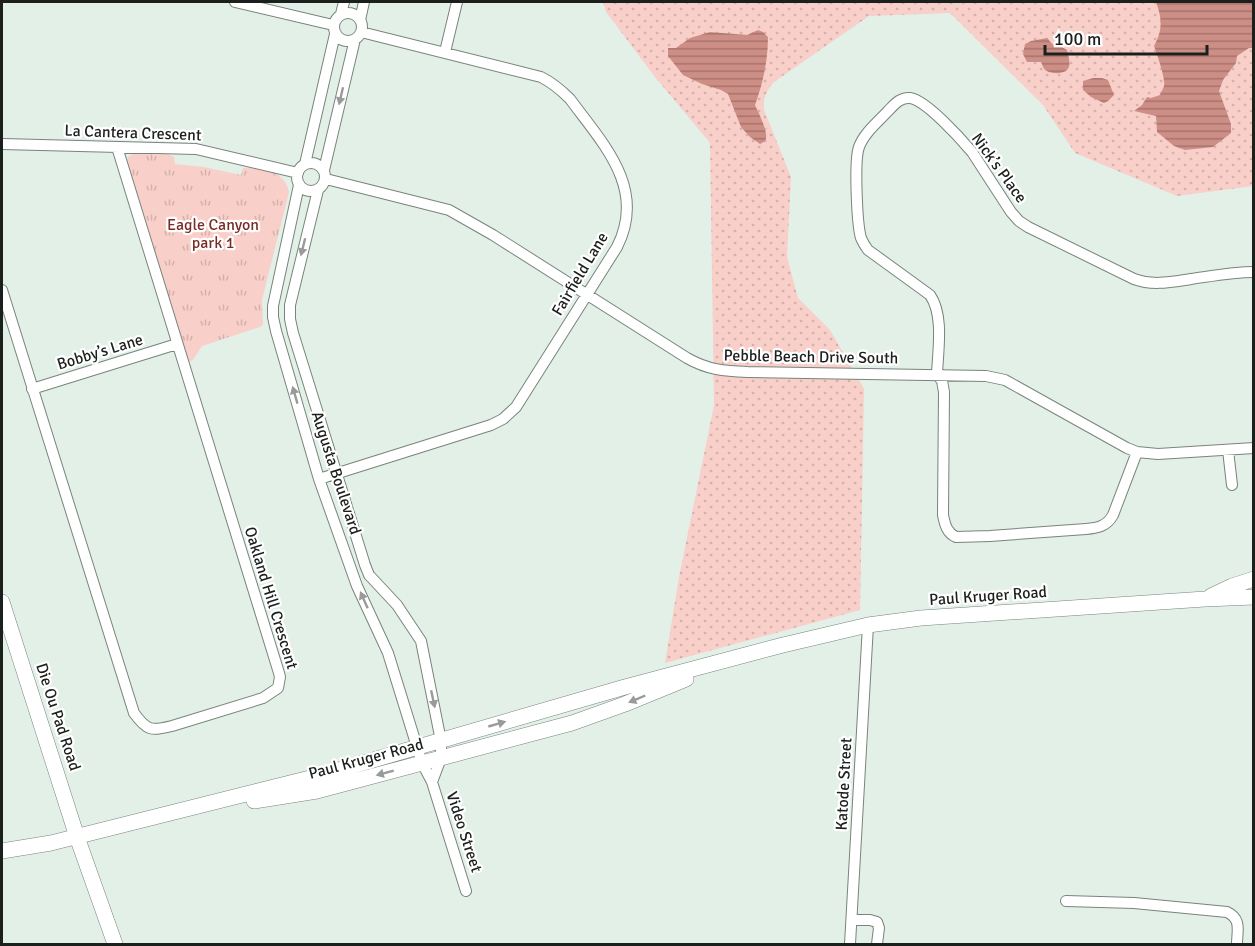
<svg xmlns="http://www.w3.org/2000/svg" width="1255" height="946" viewBox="0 0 1255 946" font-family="Signika,sans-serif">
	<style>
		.grass { fill: url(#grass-dots) }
		.park { fill: url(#park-tufts) }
		.water { fill: url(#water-rules) }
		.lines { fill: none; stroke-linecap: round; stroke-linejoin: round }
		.street-casing { stroke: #78847c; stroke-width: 12 }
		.secondary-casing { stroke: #78847c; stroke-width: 16 }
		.street { stroke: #fff; stroke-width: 10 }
		.secondary { stroke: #fff; stroke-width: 15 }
		.oneway { fill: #989b99 }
		.labels { text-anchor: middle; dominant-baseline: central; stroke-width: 4.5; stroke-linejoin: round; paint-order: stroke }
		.street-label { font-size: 16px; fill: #1b201d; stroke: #fff }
		.park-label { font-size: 16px; fill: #7a2d27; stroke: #fff }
	</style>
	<defs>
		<pattern id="grass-dots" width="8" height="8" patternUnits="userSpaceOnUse" patternTransform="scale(1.5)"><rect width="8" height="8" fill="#f9cfc9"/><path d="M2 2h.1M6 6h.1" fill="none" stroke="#d5b1ac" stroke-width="1.8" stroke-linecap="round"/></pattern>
		<pattern id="park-tufts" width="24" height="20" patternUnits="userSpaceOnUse" patternTransform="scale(1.5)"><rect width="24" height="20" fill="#f9cfc9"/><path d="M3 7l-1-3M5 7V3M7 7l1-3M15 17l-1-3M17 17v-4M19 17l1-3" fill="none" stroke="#d5b1ac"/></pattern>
		<pattern id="water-rules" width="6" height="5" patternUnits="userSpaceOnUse" patternTransform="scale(1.5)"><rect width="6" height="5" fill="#cd8e86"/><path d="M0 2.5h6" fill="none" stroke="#a6746d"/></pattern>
	</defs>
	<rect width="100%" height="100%" fill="#e3f0e8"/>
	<path class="grass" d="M603,2H1253V186L1177,196L1075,153L1043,105L950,13L869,16L774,82C766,91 763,98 764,110L791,177L787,257L798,298L830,330L864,389L860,610L665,663L679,577L714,405L710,143L655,77L606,12Z"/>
	<path class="park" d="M166,153L174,157L175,164L204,167L241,175L243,168C261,166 286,172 289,192L262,300L263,325L260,327L202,346L193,360L188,362L126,162L128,157L133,154Z"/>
	<path class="water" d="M1156,2H1253V48H1249L1237,56L1236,63L1223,80L1219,91L1231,124V133L1213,147L1185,150L1174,146L1157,132L1156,116L1134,111L1142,105L1147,97L1151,98L1160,95C1161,92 1163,89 1164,86C1166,80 1157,54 1154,46C1163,30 1162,18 1156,2Z
		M758,30L763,32L768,37C768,60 763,83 755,105C758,112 770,134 765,141C764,142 762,143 760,144L750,137L741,127L728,94L721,90L702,84L683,75L668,56V48H676L690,38L710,32L747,35Z
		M1047,38L1055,47H1062L1067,50C1068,55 1072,65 1067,70C1063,74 1052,74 1047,71C1043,69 1043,66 1041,62H1027L1023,54L1025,44L1031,41Z
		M1093,78H1102L1108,80L1114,95L1108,101L1104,103L1091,97L1083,90V81Z"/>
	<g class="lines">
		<g class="street-casing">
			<path id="street" d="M235,2L333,25
				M334 27a14 14 0 1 1 28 0a14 14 0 1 1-28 0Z
				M341,14L344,2
				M360,20L364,2
				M445,52L457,2
				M2,144L196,149L298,173
				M297 177a14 14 0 1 1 28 0a14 14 0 1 1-28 0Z
				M305,164L335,34
				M324,170L355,39
				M326,179L449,210L493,235L687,358C708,370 724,371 748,372L986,376L1005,380L1127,448L1137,452L1158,454L1254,448
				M299,185L273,306V317L276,331L319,479L357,586L388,653L422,763L432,782L466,891
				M318,190L290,305V319L293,333L365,565L369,575L397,605L421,641L441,741V758L432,782
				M2,290L134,713C147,731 151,731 172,726L263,698L278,688L280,677L279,673L117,147
				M937,374C938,350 944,315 930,295L868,250C865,246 863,243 861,238C857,225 854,160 859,147C864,133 878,122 888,111C894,105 900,97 910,98C926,100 961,139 972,152L1011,212L1019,221L1028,227L1134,279C1153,286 1171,282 1191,279C1212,276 1233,272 1254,272
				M937,374L942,381L944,392L943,515C945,525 947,533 956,537L990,536L1086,529C1098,528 1107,526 1113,515L1137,452
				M32,389L177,344
				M1228,450L1232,485
				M319,479L491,425L503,419L516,407L617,247C647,188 603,144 570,99C561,90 553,83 541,77L361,32
				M1066,901L1134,903L1227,912C1242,919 1237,931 1237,944
				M852,920H870L877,922L879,928L877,944
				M850,944L868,625"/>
		</g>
		<g class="secondary-casing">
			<path id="secondary" d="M1211,596L1232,586L1254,579
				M2,602L77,837L115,944
				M254,801L317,791L572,723L625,704L686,679
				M2,851L51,843L318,776L625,687L783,645L868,625L921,618L1205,599L1254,597"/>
		</g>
		<use href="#street" class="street"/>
		<use href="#secondary" class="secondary"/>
	</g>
	<defs><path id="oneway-solid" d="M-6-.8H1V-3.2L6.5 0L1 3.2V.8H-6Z" transform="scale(1.5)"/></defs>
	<g class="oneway">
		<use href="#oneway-solid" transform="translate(341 96) rotate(103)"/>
		<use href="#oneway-solid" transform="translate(303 247) rotate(104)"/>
		<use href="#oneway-solid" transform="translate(295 395) rotate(-106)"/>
		<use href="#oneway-solid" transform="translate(364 600) rotate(-114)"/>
		<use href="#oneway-solid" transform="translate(433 699) rotate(78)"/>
		<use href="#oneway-solid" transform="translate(637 699) rotate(157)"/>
		<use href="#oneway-solid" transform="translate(497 724) rotate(-16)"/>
		<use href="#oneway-solid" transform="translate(385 773) rotate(165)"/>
	</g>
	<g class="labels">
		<g class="street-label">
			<text transform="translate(133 133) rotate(2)">La Cantera Crescent</text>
			<text transform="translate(999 168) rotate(54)">Nick’s Place</text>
			<text transform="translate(580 274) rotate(-59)">Fairfield Lane</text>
			<text transform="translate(100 352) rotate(-17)">Bobby’s Lane</text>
			<text transform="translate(811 357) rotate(1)">Pebble Beach Drive South</text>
			<text transform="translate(336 473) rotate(72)">Augusta Boulevard</text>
			<text transform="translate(988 596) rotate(-4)">Paul Kruger Road</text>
			<text transform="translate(271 598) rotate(73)">Oakland Hill Crescent</text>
			<text transform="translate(58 717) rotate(72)">Die Ou Pad Road</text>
			<text transform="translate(366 759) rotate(-15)">Paul Kruger Road</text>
			<text transform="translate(844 784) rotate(-87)">Katode Street</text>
			<text transform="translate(464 832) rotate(72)">Video Street</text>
		</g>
		<g class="park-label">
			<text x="213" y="225">Eagle Canyon<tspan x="213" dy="18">park 1</tspan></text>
		</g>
	</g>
	<rect width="1255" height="946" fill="none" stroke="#1b201d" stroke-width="6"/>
	<path d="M1045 45v9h162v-9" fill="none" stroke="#1b201d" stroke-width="3"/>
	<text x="1054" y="45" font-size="18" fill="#1b201d" stroke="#ffffff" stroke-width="4.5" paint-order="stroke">100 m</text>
</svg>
